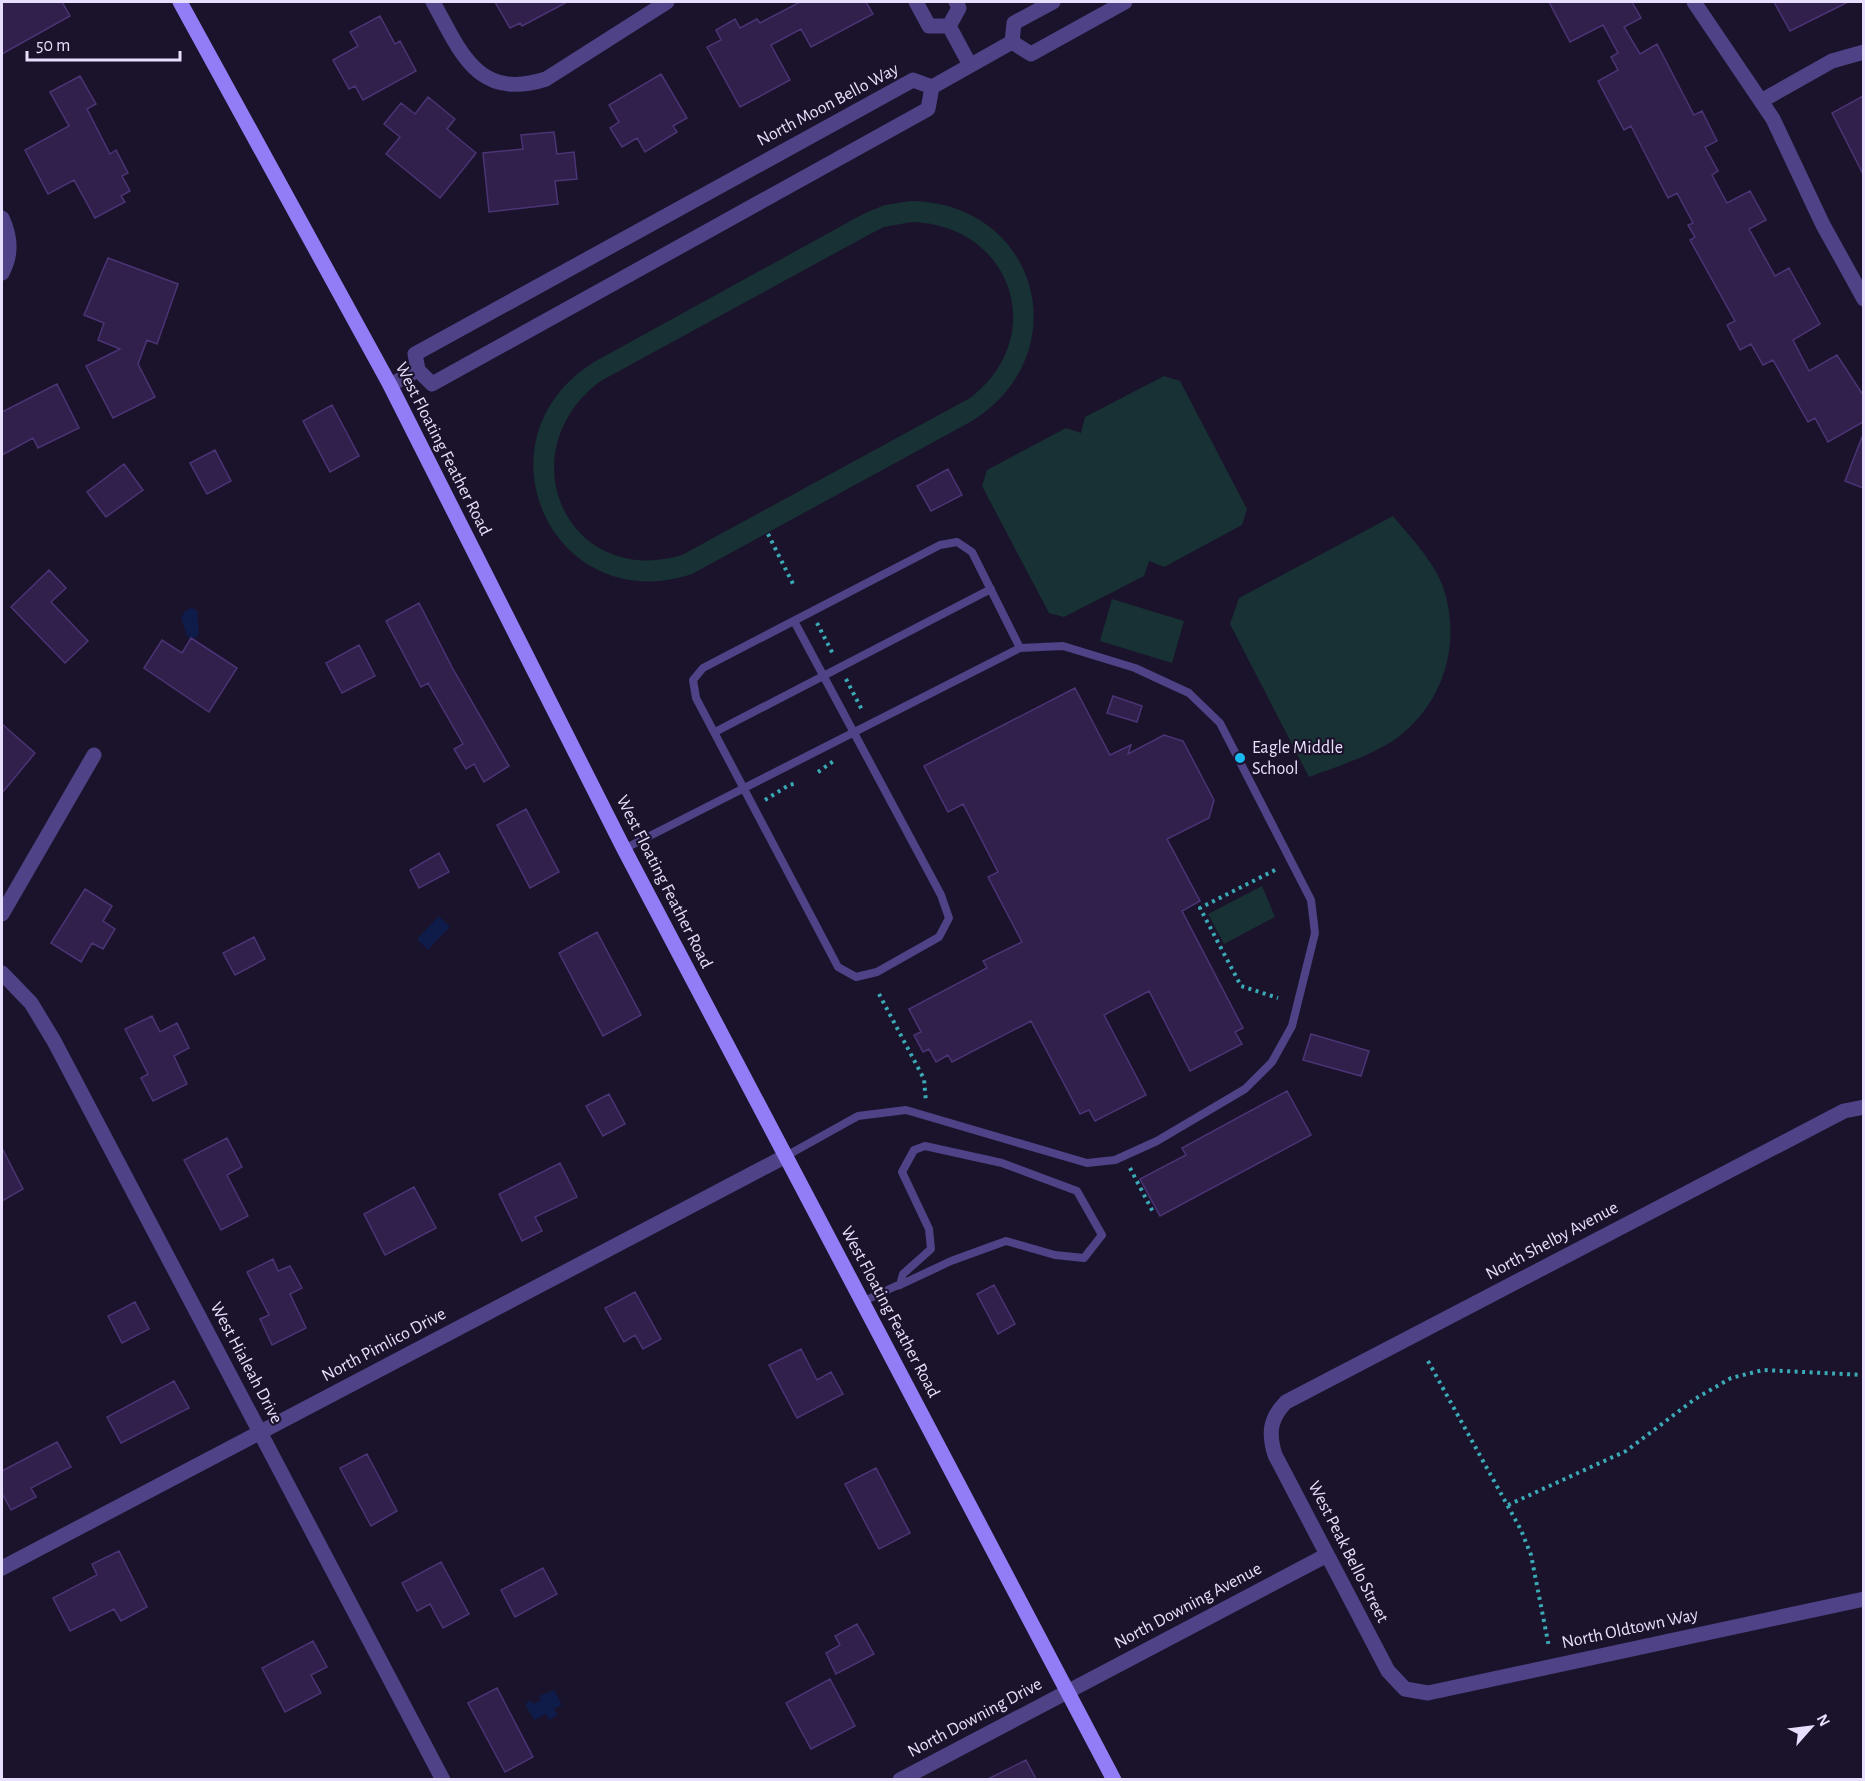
<svg xmlns="http://www.w3.org/2000/svg" width="1865" height="1781" viewBox="0 0 1865 1781" font-family="'Alegreya Sans',sans-serif">
	<style>
		.green { fill: #173134; fill-rule: evenodd }
		.water { fill: #0f1b48 }
		.building { fill: #30204b; stroke: #4b3475; stroke-width: 1.5 }
		.lines { fill: none; stroke-linecap: round; stroke-linejoin: round }
		.path { stroke: #3aaab6; stroke-width: 4; stroke-dasharray: 3 4.5; stroke-linecap: butt }
		.service { stroke: #4f4286; stroke-width: 8 }
		.minor { stroke: #4f4286; stroke-width: 15 }
		.tertiary { stroke: #4f4286; stroke-width: 15 }
		.secondary { stroke: #937df6; stroke-width: 15 }
		.poi-dot { fill: #18b8f0; stroke: #1b132b; stroke-width: 2 }
		.labels { text-anchor: middle; dominant-baseline: central; stroke-width: 4.5; stroke-linejoin: round; paint-order: stroke }
		.street-label { font-size: 18px; fill: #e7dffd; stroke: #1b132b }
		.poi-label { font-size: 18px; fill: #e7dffd; stroke: #1b132b; text-anchor: start }
	</style>
	<rect width="100%" height="100%" fill="#1b132b"/>
	<path class="green" d="M910,201C1038,202 1080,353 972,421L692,574C553,620 470,440 594,362L865,213L885,205ZM912,222C1012,225 1050,337 970,398L682,555C569,589 506,455 599,382L872,233L884,227Z
		M1164,376L1180,381L1247,509L1242,525L1164,567L1149,561L1144,576L1064,617L1049,613L982,486L987,470L1066,428L1081,433L1085,417Z
		M1393,516C1410,537 1434,561 1443,587C1462,642 1444,703 1397,738C1371,756 1338,766 1309,777L1230,624L1239,598Z
		M1112,599L1184,621L1172,663L1100,641Z
		M1262,886L1275,917L1224,944L1208,914Z"/>
	<path class="water" d="M191,608L197,610L199,634L192,641L187,636L181,618L185,611Z
		M439,916L450,927L428,950L417,939Z
		M554,1690L562,1705L554,1709L558,1715L549,1720L546,1714L534,1720L525,1704L531,1700L533,1704L541,1700L539,1696Z"/>
	<path class="building" d="M2,2H62L70,16L2,54Z
		M495,2H567L522,26L520,23L510,28Z
		M800,2H866L873,14L811,47L801,29L771,45L790,80L740,107L707,47L721,40L716,30L735,19L740,28L757,19L760,23Z
		M1549,2H1632L1641,18L1624,27L1640,54L1657,44L1694,115L1702,111L1717,141L1705,147L1718,171L1712,175L1727,203L1750,191L1766,220L1749,229L1775,276L1789,268L1820,324L1793,340L1809,371L1837,355L1863,395V422L1828,442L1815,418L1808,422L1773,360L1763,365L1751,344L1740,350L1727,325L1735,321L1690,240L1695,237L1688,225L1693,223L1677,193L1668,198L1631,126L1624,130L1598,81L1618,70L1611,57L1618,53L1603,25L1570,42Z
		M1774,2H1848L1790,31Z
		M380,16L395,44L400,41L416,71L363,100L355,86L349,89L333,60L358,46L350,32Z
		M661,74L687,118L673,126L677,132L645,152L637,138L622,147L610,128L619,122L609,105Z
		M80,76L96,104L87,109L110,154L116,150L128,173L122,176L130,191L121,196L125,202L95,218L74,180L48,194L25,150L69,126L50,92Z
		M1863,96V174L1832,113Z
		M428,97L455,119L447,129L476,153L440,198L386,154L400,137L384,124L401,103L415,114Z
		M554,132L557,154L574,152L577,179L555,181L558,204L489,212L483,153L523,149L521,135Z
		M108,258L178,284L157,344L147,340L138,364L155,397L113,418L86,366L120,349L98,340L104,323L84,315Z
		M57,384L79,428L38,448L33,438L2,455V412Z
		M332,405L359,456L330,472L303,421Z
		M1862,437H1863V488L1845,481Z
		M215,450L231,481L207,494L190,463Z
		M124,464L143,490L106,517L87,492Z
		M948,469L962,495L931,511L917,486Z
		M49,570L66,588L51,602L88,641L65,663L11,607Z
		M419,603L453,669L509,766L484,782L474,764L466,769L454,749L463,744L428,683L421,687L386,621Z
		M191,638L237,668L209,712L144,668L162,640L182,653Z
		M359,645L375,676L342,693L326,663Z
		M1075,688L1110,755L1131,745L1128,754L1164,735L1183,741L1214,800L1209,818L1167,839L1200,901L1182,911L1243,1028L1235,1032L1242,1044L1190,1071L1149,991L1104,1015L1146,1095L1095,1121L1089,1110L1080,1114L1031,1021L952,1062L948,1055L936,1062L929,1049L923,1052L914,1035L921,1032L909,1009L987,968L983,961L1022,942L988,877L998,872L963,804L948,812L924,766Z
		M1113,696L1142,706L1137,722L1107,713Z
		M2,724L35,753L2,793Z
		M526,809L559,872L530,888L497,825Z
		M439,853L449,872L419,888L410,870Z
		M85,889L112,906L103,921L115,929L103,949L92,943L81,962L51,943Z
		M597,932L641,1015L603,1036L559,953Z
		M254,937L265,959L235,975L223,953Z
		M152,1016L160,1032L177,1023L189,1048L174,1056L187,1084L153,1101L141,1078L148,1074L125,1029Z
		M1311,1034L1369,1051L1361,1076L1303,1060Z
		M1287,1091L1311,1135L1160,1216L1140,1179L1186,1155L1182,1148Z
		M609,1094L625,1124L603,1136L586,1106Z
		M227,1138L242,1167L227,1175L248,1216L221,1230L184,1160Z
		M2,1148L23,1189L2,1201Z
		M560,1163L577,1197L535,1217L542,1231L522,1241L499,1194Z
		M414,1187L436,1228L385,1255L364,1214Z
		M273,1259L278,1271L290,1266L302,1288L290,1294L306,1328L272,1345L260,1319L269,1315L247,1272Z
		M994,1285L1015,1324L998,1334L977,1294Z
		M635,1292L661,1339L643,1349L635,1335L624,1342L605,1308Z
		M135,1302L149,1329L122,1343L108,1316Z
		M801,1349L817,1380L831,1372L843,1394L797,1418L769,1365Z
		M174,1381L189,1408L121,1443L107,1417Z
		M57,1442L71,1467L31,1488L36,1497L11,1510L2,1493V1471Z
		M367,1454L397,1511L371,1526L340,1468Z
		M876,1468L910,1533L879,1549L845,1484Z
		M119,1551L147,1607L121,1621L114,1609L70,1631L53,1598L97,1575L92,1564Z
		M441,1562L469,1614L443,1628L430,1604L417,1611L402,1583Z
		M543,1568L557,1594L515,1617L501,1590Z
		M857,1624L874,1654L836,1674L826,1653L840,1645L835,1636Z
		M313,1641L327,1667L311,1675L321,1693L285,1712L262,1668Z
		M830,1679L855,1726L811,1749L786,1703Z
		M497,1688L533,1757L505,1772L468,1703Z
		M1026,1760L1036,1779H988Z"/>
	<g class="lines">
		<path class="path" d="M768,534L793,584
			M817,623L834,656
			M846,679L862,710
			M818,772L835,760
			M765,800L789,785L798,783
			M1275,870L1200,908L1241,986L1278,998
			M879,994L924,1079L926,1102
			M1130,1168L1153,1212
			M1428,1361L1521,1530L1531,1555L1549,1647
			M1508,1505L1626,1451L1695,1399L1731,1378L1763,1370L1864,1375"/>
		<path class="service" d="M794,621L941,895L949,918L939,937L877,972L856,977L838,967L696,698L693,680L703,668L940,545L957,542L972,552L1020,648
			M715,732L991,589
			M624,849L1020,648L1063,646L1135,668L1189,693L1220,723L1311,900L1315,933L1292,1026L1272,1062L1245,1089L1157,1141L1115,1160L1087,1163L906,1110L858,1116L786,1156
			M862,1302L896,1286L900,1285L951,1261L1006,1241L1055,1255L1084,1258L1102,1235L1077,1191L1002,1163L925,1146L914,1150L902,1172L929,1229L931,1249L903,1274L900,1285"/>
		<path class="minor" d="M433,2C461,53 478,101 546,79L667,2
			M916,2L929,26H949
			M1694,2L1773,119L1823,225L1864,299
			M949,26L970,65
			M949,26L959,8L956,2
			M1761,101L1832,61L1864,52
			M2,218C11,237 12,255 2,273
			M2,914L94,755
			M2,973L31,1003L54,1041L443,1780
			M1864,1107L1844,1111L1286,1402C1270,1418 1268,1433 1275,1455L1388,1671L1405,1689L1428,1693L1864,1599
			M2,1568L786,1156
			M900,1780L1327,1555"/>
		<path class="tertiary" d="M1012,42L1031,54L1125,2
			M1012,42L1014,23L1053,2
			M913,80L932,87L928,109L432,384L418,370L415,354Z
			M932,87L1012,42
			M390,385L418,370"/>
		<path class="secondary" d="M180,2L390,385L624,849L1114,1780"/>
	</g>
	<circle class="poi-dot" cx="1240" cy="758" r="6"/>
	<g class="labels">
		<g class="street-label">
			<text transform="translate(828 105) rotate(-28)">North Moon Bello Way</text>
			<text transform="translate(443 449) rotate(63)">West Floating Feather Road</text>
			<text transform="translate(664 882) rotate(63)">West Floating Feather Road</text>
			<text transform="translate(1552 1241) rotate(-28)">North Shelby Avenue</text>
			<text transform="translate(890 1312) rotate(62)">West Floating Feather Road</text>
			<text transform="translate(384 1345) rotate(-28)">North Pimlico Drive</text>
			<text transform="translate(246 1363) rotate(62)">West Hialeah Drive</text>
			<text transform="translate(1348 1552) rotate(63)">West Peak Bello Street</text>
			<text transform="translate(1188 1606) rotate(-28)">North Downing Avenue</text>
			<text transform="translate(1630 1629) rotate(-12)">North Oldtown Way</text>
			<text transform="translate(975 1718) rotate(-28)">North Downing Drive</text>
		</g>
		<g class="poi-label">
			<text x="1252" y="748">Eagle Middle<tspan x="1252" dy="21">School</tspan></text>
		</g>
	</g>
	<rect width="1865" height="1781" fill="none" stroke="#e7dffd" stroke-width="6"/>
	<g transform="translate(1811 1727) rotate(62)" stroke="#1b132b" stroke-width="4.5" paint-order="stroke">
	<path d="M0-4.5L10 22L0 15L-10 22Z" fill="#e7dffd"/>
	<text y="-9" font-size="16" font-weight="bold" text-anchor="middle" fill="#e7dffd">N</text>
	</g>
	<path d="M27 51v9h153v-9" fill="none" stroke="#e7dffd" stroke-width="3"/>
	<text x="36" y="51" font-size="18" fill="#e7dffd" stroke="#1b132b" stroke-width="4.5" paint-order="stroke">50 m</text>
</svg>
